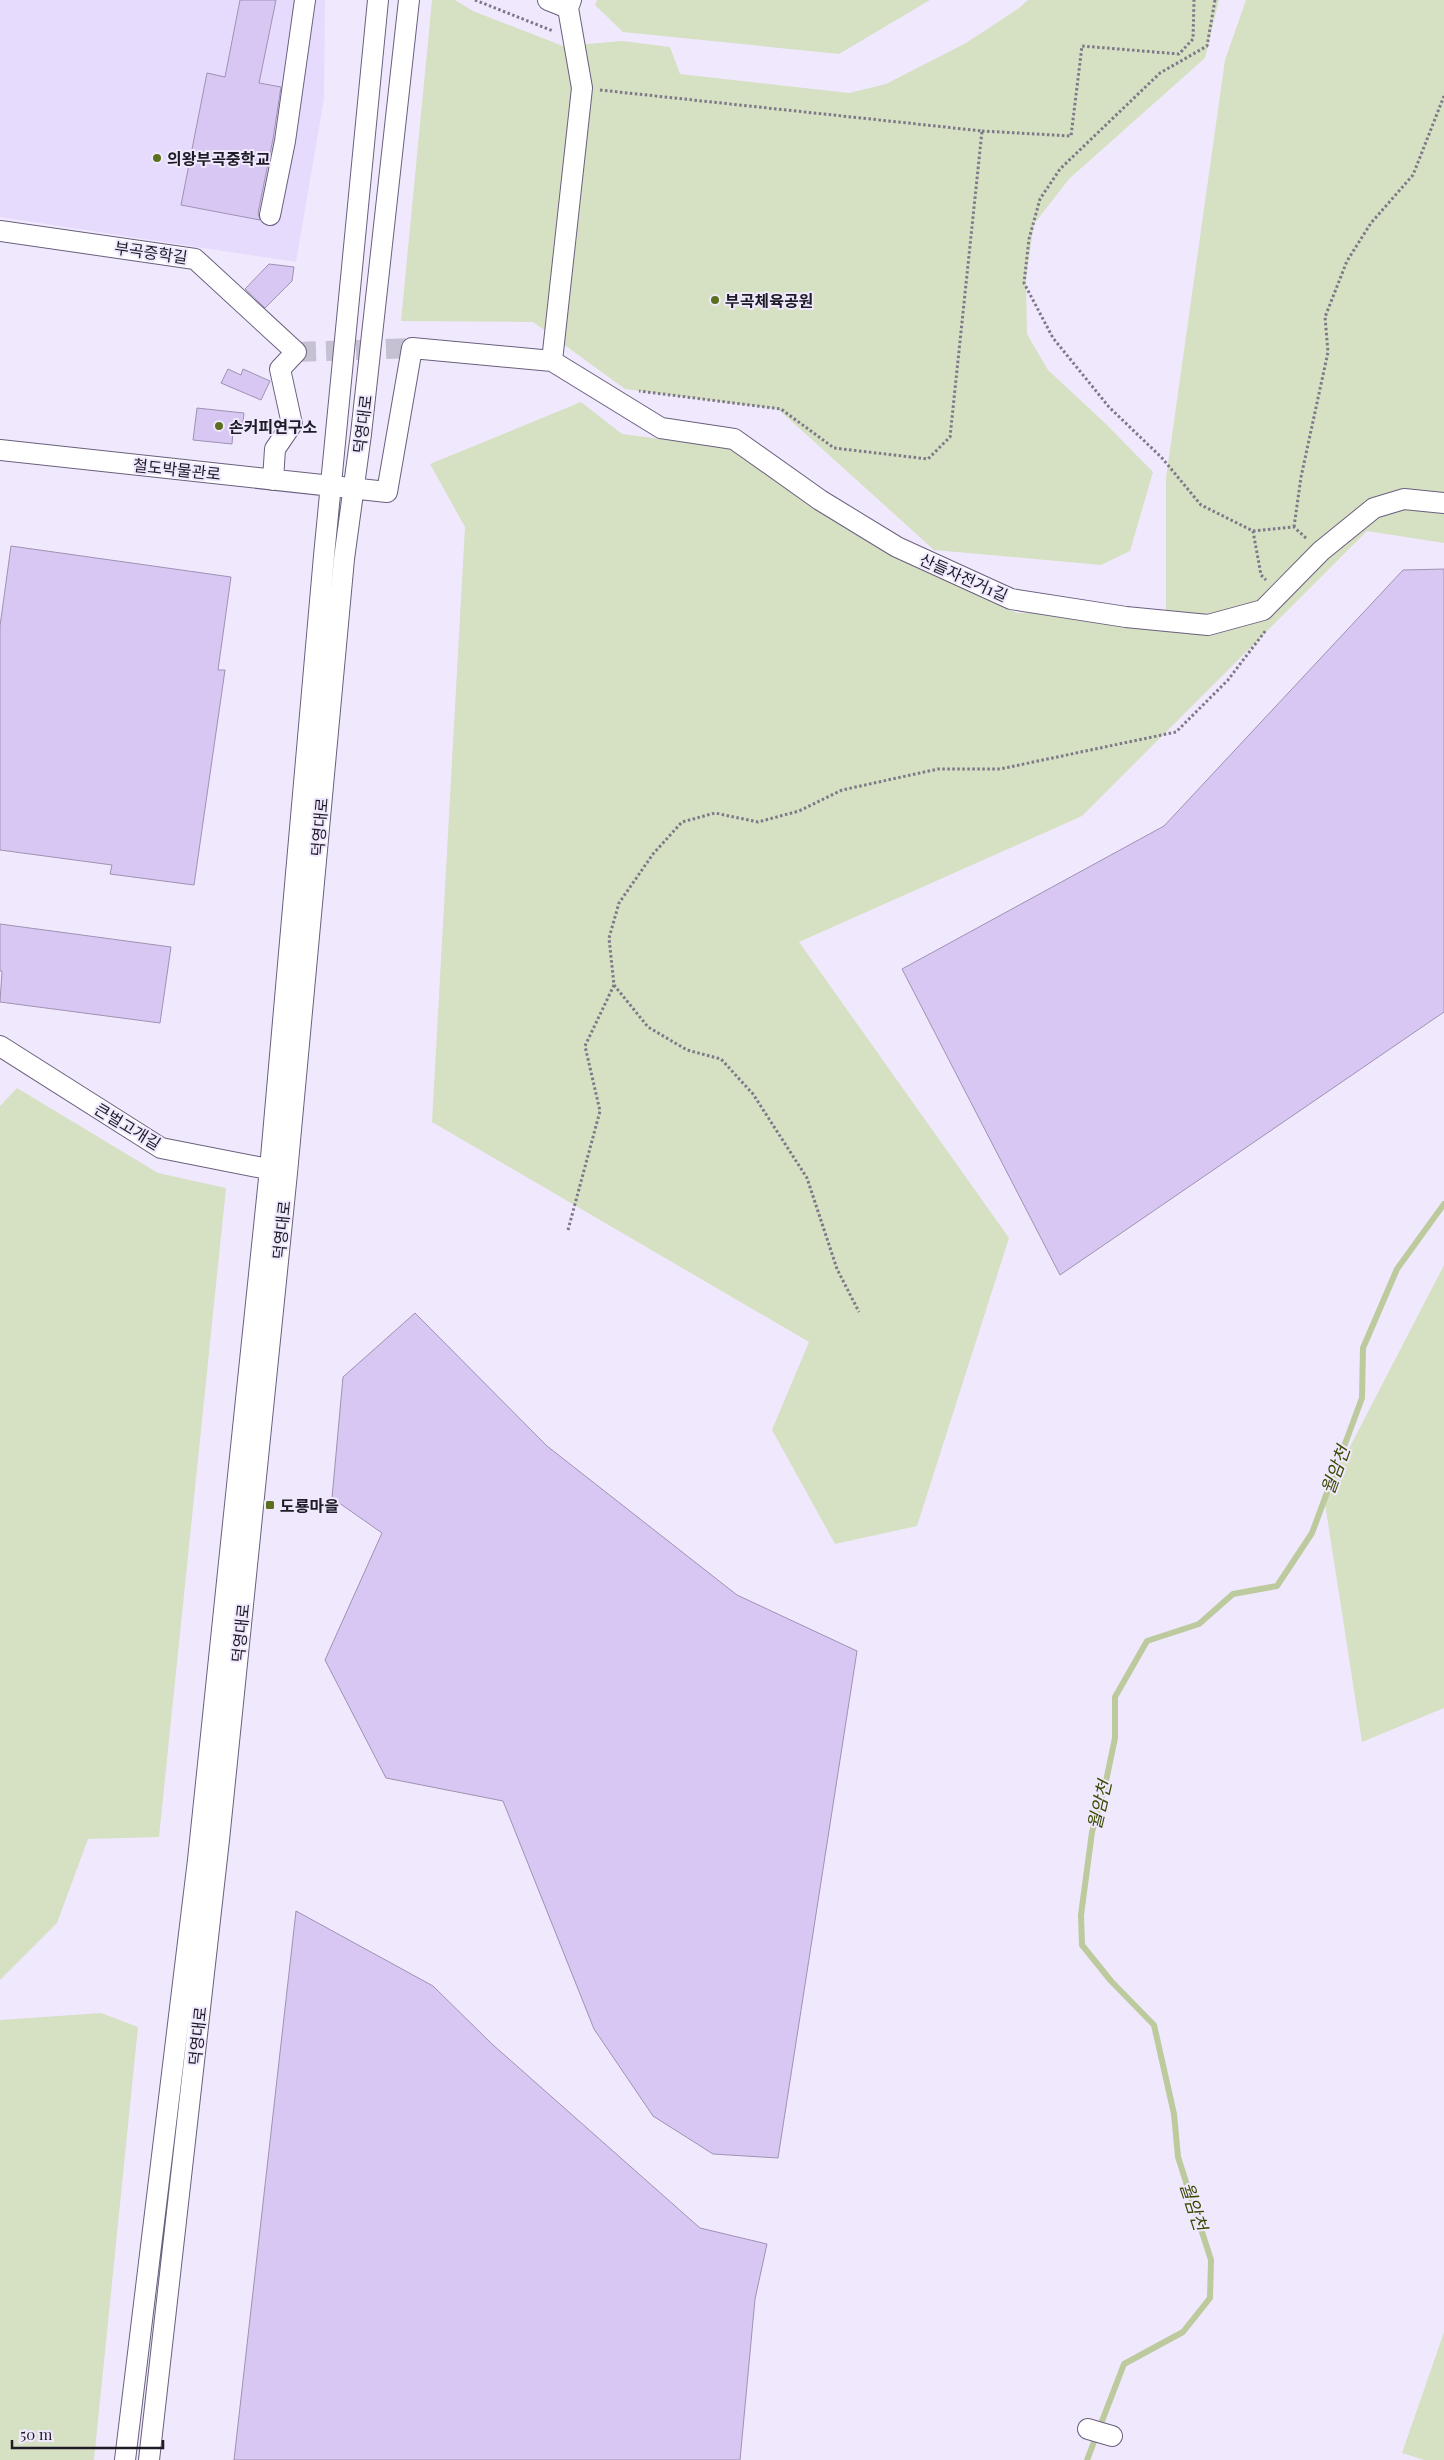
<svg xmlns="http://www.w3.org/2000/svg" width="1444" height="2460" viewBox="0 0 1444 2460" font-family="'Playfair Display','Noto Sans KR',serif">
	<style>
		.built { fill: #e7dbfd }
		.green { fill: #d6e0c3 }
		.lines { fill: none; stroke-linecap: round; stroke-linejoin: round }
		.stream { stroke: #bcca9e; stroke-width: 6 }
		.building { fill: #d7c7f2; stroke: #9e92b3 }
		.minor-tunnel { stroke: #c6c0d3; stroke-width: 20; stroke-dasharray: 20 10; stroke-linecap: butt }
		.minor-casing { stroke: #6a5f7e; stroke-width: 22 }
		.path { stroke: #7e7989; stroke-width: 3; stroke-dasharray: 2.5 2.5; stroke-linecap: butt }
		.minor { stroke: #fff; stroke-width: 20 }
		.poi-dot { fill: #5c6f1e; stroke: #f0e9fe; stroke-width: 2 }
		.labels { text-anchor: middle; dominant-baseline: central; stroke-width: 4; stroke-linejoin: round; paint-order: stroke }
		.poi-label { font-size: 16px; font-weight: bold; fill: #1e1a26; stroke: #f0e9fe; text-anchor: start }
		.street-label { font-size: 16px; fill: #1e1a26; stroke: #f0e9fe }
		.water-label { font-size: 18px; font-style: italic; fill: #3a4900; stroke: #f0e9fe }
	</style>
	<rect width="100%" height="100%" fill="#f0e9fe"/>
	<path class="built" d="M0,0H325L324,99L296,262L0,217Z"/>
	<path class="green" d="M432,0H455L473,11L563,46L622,41L670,47L680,74L849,93L886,84L966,43L1019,8L1028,0H1219L1205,58L1069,179L1034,224L1026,279L1027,334L1048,370L1106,424L1153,472L1130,551L1101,565L934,550L778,409L625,389L533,322L401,321Z
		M597,0H930L839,54L623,32L595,5Z
		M1246,0H1444V543L1367,531L1082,816L799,942L1009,1238L917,1526L835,1544L772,1430L809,1342L432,1122L465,527L430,464L581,402L622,434L731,448L884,552L1017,613H1166V478L1225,60Z
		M17,1088L158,1173L226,1188L159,1837L88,1839L57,1923L0,1980V1106Z
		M1444,1265V1708L1362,1742L1324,1497Z
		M101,2013L138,2027L94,2460H0V2020Z
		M1444,2332V2460H1424L1402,2453Z"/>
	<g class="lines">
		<path class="stream" d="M1087,2460L1124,2364L1183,2332L1210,2298L1211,2260L1178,2157L1174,2114L1154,2025L1111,1981L1082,1945L1081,1915L1092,1832L1105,1786L1115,1738V1697L1147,1641L1199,1624L1233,1594L1277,1586L1312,1533L1362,1398L1363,1348L1397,1269L1444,1204"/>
	</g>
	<path class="building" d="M240,0H276L259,83L281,87L273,139L258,213L260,220L181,205L207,73L225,77Z
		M269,264L294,267L292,281L265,308L245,289Z
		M228,369L241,375L243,369L270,381L261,400L221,383Z
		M197,408L244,413L242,432L233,431L232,444L193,440Z
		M11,546L231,577L218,670H225L194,885L110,874L112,865L0,850V626Z
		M1444,569V1012L1060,1275L902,969L1164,826L1403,570Z
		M0,924L171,947L160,1023L0,1002L2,971H0Z
		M415,1313L547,1446L737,1595L857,1651L778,2158L713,2154L653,2116L594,2029L503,1801L386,1778L325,1660L382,1533L332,1498L343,1377Z
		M296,1911L433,1986L492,2044L700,2228L767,2244L755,2299L740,2460H234Z"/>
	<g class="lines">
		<path class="minor-tunnel" d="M296,352L412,348"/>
		<g class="minor-casing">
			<path id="minor" d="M548,0L568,8L571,0
				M270,215L285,141L305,0
				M0,231L195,259L296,352L280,369L292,424L275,449L273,480
				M552,361L582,88L568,8
				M0,450L387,492L412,348L552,361L661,428L734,439L820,500L897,547L1011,599L1126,617L1208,625L1263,610L1321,551L1374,508L1404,499L1444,503
				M0,1046L161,1148L283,1172
				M1088,2429L1112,2436
				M125,2460L198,1860L270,1169L324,556L378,0
				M149,2460L219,1840L287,1173L344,559L361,434L409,0"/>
		</g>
		<path class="path" d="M475,0L553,31
			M1215,0L1207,46L1160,73L1060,169L1040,199L1029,239L1024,283L1053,338L1109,407L1162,458L1201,505L1253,531L1261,575L1266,580
			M600,90L982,131L950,437L928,459L834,448L781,409L639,391
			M982,131L1071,136L1082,46L1179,54L1193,39L1194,0
			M1294,527L1301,477L1328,352L1325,317L1347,261L1371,223L1413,175L1444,96
			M1253,531L1294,527L1307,539
			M614,985L648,1027L687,1050L721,1059L753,1094L807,1178L837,1269L859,1312
			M568,1230L600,1111L585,1046L614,985L609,938L619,903L653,854L682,822L715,813L758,822L799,811L842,790L938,769H1000L1176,732L1228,680L1266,630"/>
		<use href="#minor" class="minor"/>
	</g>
	<g class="poi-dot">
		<circle cx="157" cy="158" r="5"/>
		<circle cx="715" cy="300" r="5"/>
		<circle cx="219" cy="426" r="5"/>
		<rect x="265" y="1500" width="10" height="10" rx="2.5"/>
	</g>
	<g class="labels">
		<g class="poi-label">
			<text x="167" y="158">의왕부곡중학교</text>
			<text x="725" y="300">부곡체육공원</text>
			<text x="229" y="426">손커피연구소</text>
			<text x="280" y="1505">도룡마을</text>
		</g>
		<g class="street-label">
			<text transform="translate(151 252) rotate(8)">부곡중학길</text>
			<text transform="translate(362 424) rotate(-83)">덕영대로</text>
			<text transform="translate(177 469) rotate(6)">철도박물관로</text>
			<text transform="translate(964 577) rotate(24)">산들자전거1길</text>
			<text transform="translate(319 827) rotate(-85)">덕영대로</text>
			<text transform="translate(128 1126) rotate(31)">큰벌고개길</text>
			<text transform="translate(281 1230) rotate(-84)">덕영대로</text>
			<text transform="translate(240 1633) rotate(-84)">덕영대로</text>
			<text transform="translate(197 2036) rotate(-84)">덕영대로</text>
		</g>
		<g class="water-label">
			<text transform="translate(1335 1470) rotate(-70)">월암천</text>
			<text transform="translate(1099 1805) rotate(-77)">월암천</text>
			<text transform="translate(1194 2206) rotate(72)">월암천</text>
		</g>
	</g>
	<path d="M12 2440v8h151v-8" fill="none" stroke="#1e1a26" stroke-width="2.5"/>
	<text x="20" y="2440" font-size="15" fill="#1e1a26" stroke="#f0e9fe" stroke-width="4" paint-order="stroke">50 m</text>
</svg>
